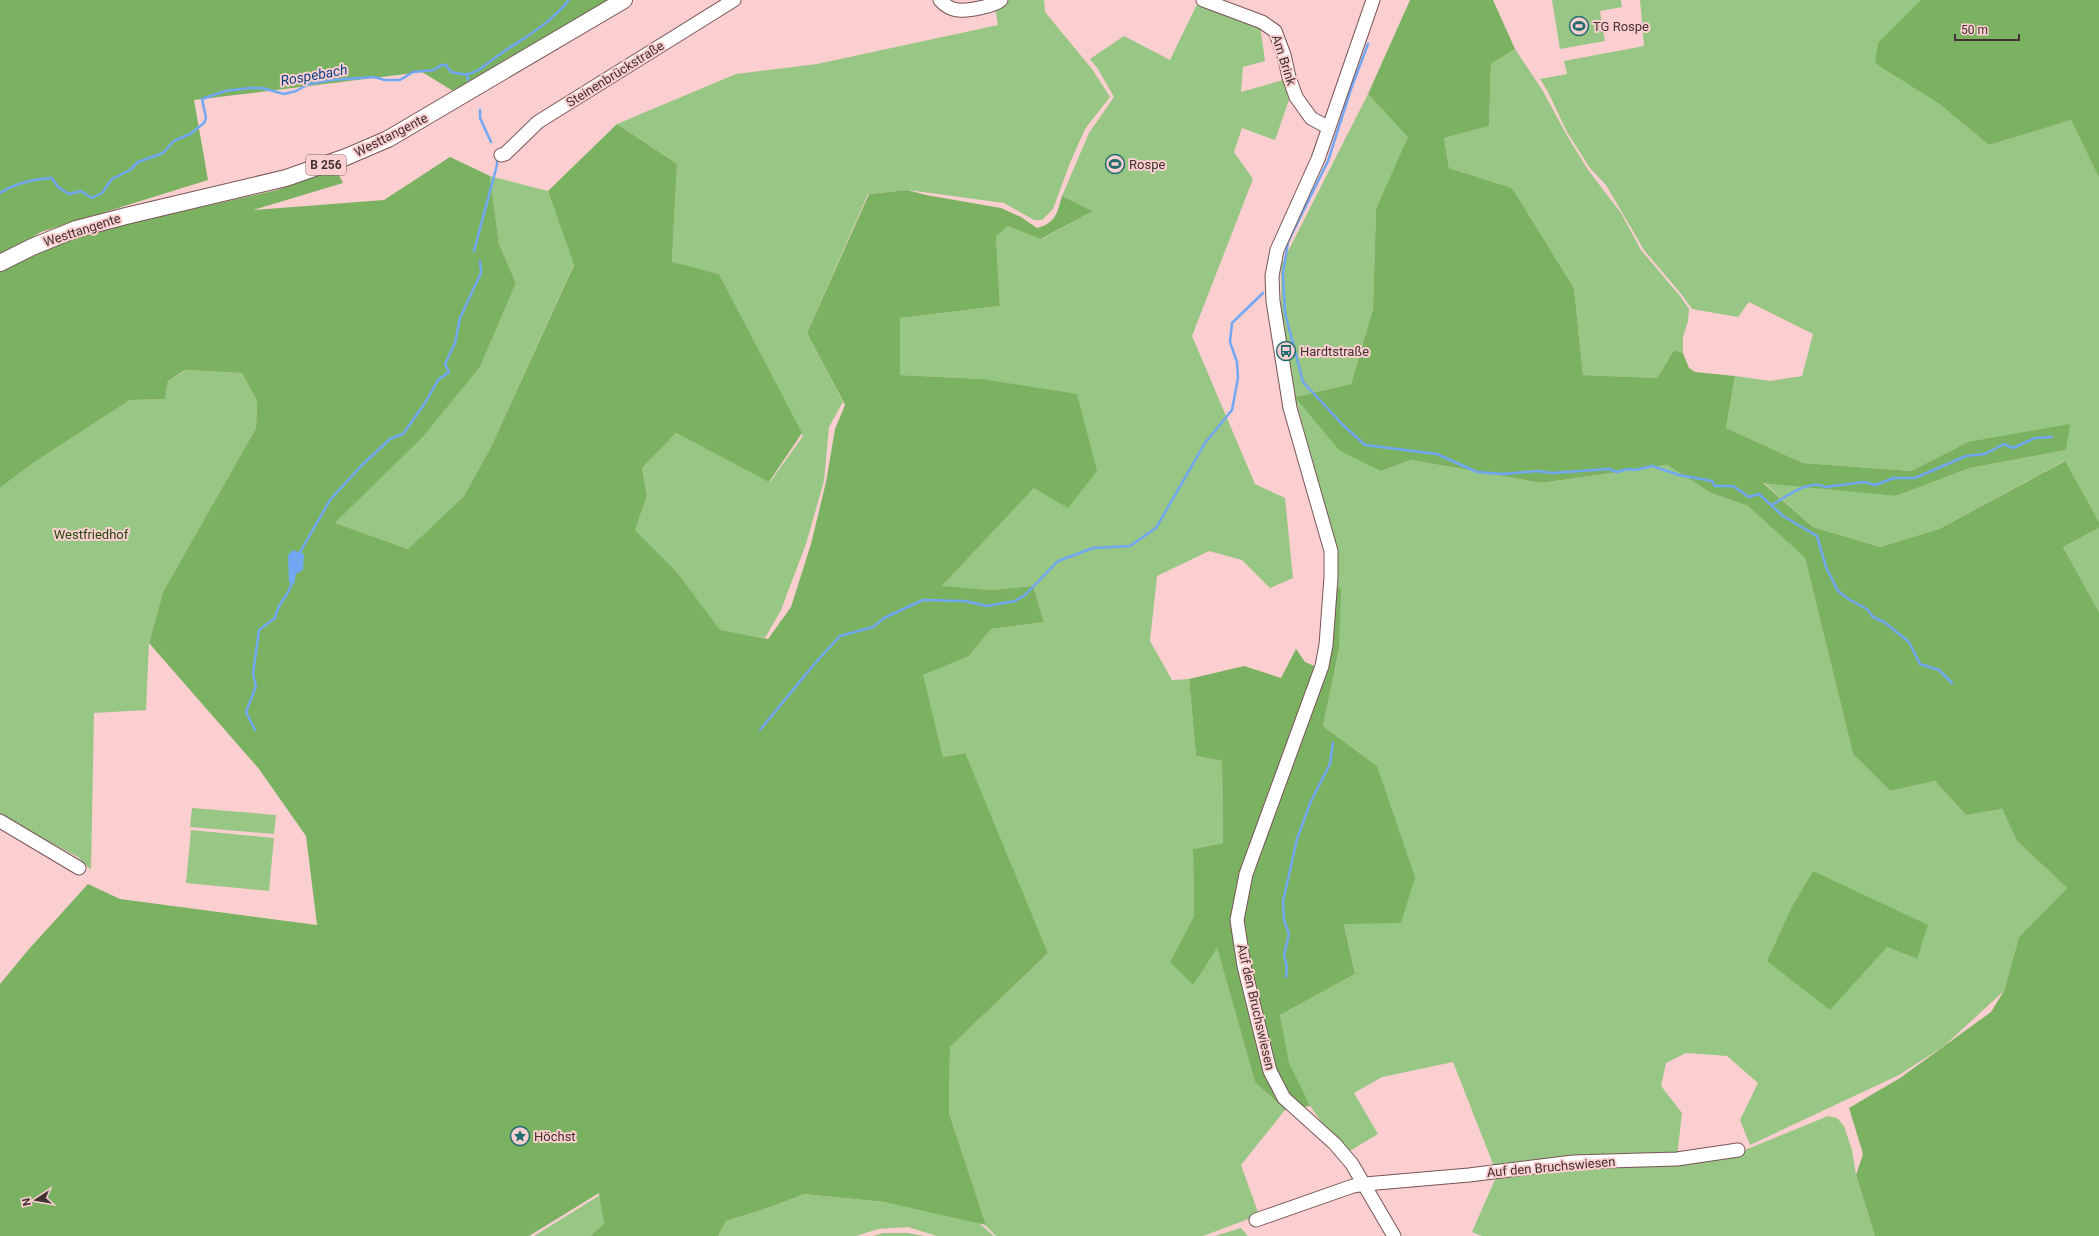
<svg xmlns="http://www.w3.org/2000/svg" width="2099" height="1236" viewBox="0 0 2099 1236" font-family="Roboto,sans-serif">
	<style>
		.green { fill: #98c685; fill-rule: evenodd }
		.forest { fill: #7ab262 }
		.water { fill: #71a7f3 }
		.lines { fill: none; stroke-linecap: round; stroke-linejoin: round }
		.stream { stroke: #71a7f3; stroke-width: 2.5 }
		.minor-casing { stroke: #795455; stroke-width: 15 }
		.major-casing { stroke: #795455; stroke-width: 18 }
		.minor { stroke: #fff; stroke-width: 13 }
		.major { stroke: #fff; stroke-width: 16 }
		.labels { text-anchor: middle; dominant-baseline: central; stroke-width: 4; stroke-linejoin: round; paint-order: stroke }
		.shield { fill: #fbcfd0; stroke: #7a6161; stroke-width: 1 }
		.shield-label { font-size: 12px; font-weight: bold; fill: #433232 }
		.poi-label { font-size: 13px; fill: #433232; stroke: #fbcfd0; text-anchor: start }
		.street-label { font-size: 13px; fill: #433232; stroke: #fbcfd0 }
		.park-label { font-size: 13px; fill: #22470f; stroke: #fbcfd0 }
		.water-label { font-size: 14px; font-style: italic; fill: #0a4083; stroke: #fbcfd0 }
	</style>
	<rect width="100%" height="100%" fill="#fbcfd0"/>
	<path class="green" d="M1009,0H1044L1045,12L1092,69L1110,97L1085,129L1070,163L1053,209L1042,220H1034L1004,203L908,190L868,194L807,333L843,402L829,427L824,481L806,544L781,610L765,638L720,631L676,571L635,530L647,496L642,468L676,433L770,482L803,436L719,274L672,263L677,164L617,124L736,74L817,64L998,25L995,8Z
		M1552,0H1621L1622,7L1600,11L1605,41L1560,49Z
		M1640,0H1921L1938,103L1989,145L2071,120L2099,178V522L2064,461L1939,529L1880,547L1813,527L1763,482L1896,496L1970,468L2066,450L1968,442L1911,471L1803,463L1726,428L1735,376L1770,381L1802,376L1813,334L1749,302L1738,317L1692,309L1682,295L1644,250L1606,185L1590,168L1567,132L1547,90L1540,79L1567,74L1564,61L1644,46Z
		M1198,2L1260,25L1265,61L1243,67L1241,92L1283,80L1289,100L1275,140L1242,128L1234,152L1253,179L1192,336L1255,484L1285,498L1293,578L1270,588L1242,560L1209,551L1157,576L1150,641L1172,680L1189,679L1196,756L1222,761L1223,843L1193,849L1194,916L1170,962L1217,948L1255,1082L1285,1110L1241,1165L1259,1215L1203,1236H996L984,1224L986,1225L949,1113L950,1047L1048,953L964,753L943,757L922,675L969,656L991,629L1044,622L1033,586L990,590L941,587L1034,488L981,379L900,375V318L1000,306L996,237L1008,226L1042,239L1093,211L1062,196L1089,133L1114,97L1098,69L1090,59L1124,36L1170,60Z
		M1515,49L1543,91L1565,132L1588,170L1621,213L1641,250L1680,296L1689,309L1688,321L1683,337V353L1674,350L1657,378L1583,375L1574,288L1512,188L1449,168L1444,138L1489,126L1491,64Z
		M1368,94L1409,137L1376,209L1373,309L1351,384L1295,397L1381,471L1411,460L1541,483L1667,465L1711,493L1748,506L1805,558L1853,754L1890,791L1935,781L1966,815L2002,809L2017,841L2067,888L2019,937L2004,991L1944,1046L1899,1075L1750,1145L1740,1120L1758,1083L1727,1056L1686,1053L1666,1063L1661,1086L1682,1113L1677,1157L1495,1169L1453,1062L1382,1077L1354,1093L1378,1134L1348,1152C1323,1126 1301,1098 1289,1063C1284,1048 1283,1030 1280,1015L1355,974L1344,923H1401L1377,766L1323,726L1339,649L1335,590L1316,475L1295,397L1281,312V265ZM1813,871L1917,959L1887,947L1767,961L1791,908Z
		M490,176L548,191L574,264L490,449L464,496L408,549L335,523L423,437L480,367L516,283L499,244Z
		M186,370L242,373L257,401L256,428L163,592L149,643L146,710L94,713L91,870L78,857L0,816V488L33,463L130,400L165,399L168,381Z
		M2099,528V612L2063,547Z
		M192,808L276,815L274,834L190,827Z
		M191,830L274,838L269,891L186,883Z
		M1828,1116L1837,1118L1844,1126L1852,1150L1856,1175L1875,1236H1482L1472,1232L1497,1175L1740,1152Z
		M804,1194L884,1202L931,1212L979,1223L994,1236H937L908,1227L878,1229L856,1236H718L726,1221L771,1207Z
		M600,1195L604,1224L590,1236H534Z
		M1241,1228L1248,1236H1215Z
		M883,1233H908L924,1236H873Z"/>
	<path class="forest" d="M0,0H618L458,94L422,72L194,100L208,180L41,232L0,257Z
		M1410,0H1493L1515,49L1491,64L1489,126L1444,138L1449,168L1512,188L1574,288L1583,375L1657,378L1674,350L1683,353L1689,368L1695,372L1735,376L1726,428L1803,463L1911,471L1968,442L2070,424L2066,450L1970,468L1896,496L1763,483L1813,527L1880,547L1939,529L2065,461L2099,522V528L2063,547L2099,612V1236H1875L1856,1175L1863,1154L1849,1108L1900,1078L1991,1012L2004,991L2019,937L2067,888L2017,841L2002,809L1966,815L1935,781L1890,791L1853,754L1805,558L1748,506L1711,493L1667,465L1541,483L1411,460L1381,471L1339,450L1295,397L1351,384L1373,309L1376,209L1408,137L1368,94Z
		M1921,0H2099V178L2071,120L1989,145L1938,103L1875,63L1878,43Z
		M617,124L677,164L672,262L719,274L802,433L769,482L676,433L642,468L647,496L635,530L676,571L720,630L768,639L791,607L811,544L826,482L835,429L845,405L807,333L869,194L907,190L926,195L1001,208L1021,217L1037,228C1056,223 1057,213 1062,196L1093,211L1041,239L1008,226L996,237L1000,306L900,318V375L981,379L1077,394L1097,471L1068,508L1034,488L942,586L990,590L1033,586L1044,622L991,629L969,656L923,675L943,757L965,753L1048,953L950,1047L949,1113L986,1225L884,1202L804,1194L771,1207L726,1221L718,1236H590L604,1224L599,1193L529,1236H0V984L29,949L88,884L120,899L317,925L306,836L259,769L149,643L163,592L256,428L257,401L242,373L185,370L168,381L165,399L130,400L33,463L0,488V271L85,233L277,190L336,169L343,183L253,210L384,200L450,157L490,176L499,244L516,283L480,367L423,437L335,523L408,549L464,496L490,449L574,265L548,191Z
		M1341,587L1339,649L1323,726L1377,766L1415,877L1401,923L1344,924L1355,974L1280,1015L1289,1063L1310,1106L1285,1110L1255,1082L1217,948L1193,985L1170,962L1194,916L1193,849L1223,843L1222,761L1196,756L1189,679L1244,666L1281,678L1296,649L1305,662L1326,671L1335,590Z
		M1813,871L1928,925L1917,959L1887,947L1830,1010L1767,961L1791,908Z"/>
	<path class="water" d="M293,550L304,554L303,570L296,574L294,585L289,582L288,555Z"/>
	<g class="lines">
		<path class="stream" d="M1368,44L1351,89L1328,161L1288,242L1283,273L1285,313L1303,382L1343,425L1365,445L1437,454L1477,472L1503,474L1537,471L1552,473L1609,469L1617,472L1628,469L1635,470L1652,466L1679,475L1712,481L1715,486H1733L1749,497L1759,494L1783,516L1817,536L1826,567L1838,591L1850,600L1867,609L1873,617L1884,622L1909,642L1920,664L1939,670L1952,683
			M467,75L468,80
			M480,110V118L491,142
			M0,193C16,183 33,179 52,178L58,187L69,194L81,191L92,198L102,193L112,179L130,170L138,162L163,153L174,141L190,134L204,123L206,118L202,99L225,91L249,88H262L284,94L296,91L309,84L331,80L374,77L385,80H400L413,72L434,70L441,65H446L451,72C456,73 462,75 467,74C478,73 487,63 496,57C524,37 547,27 569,0
			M474,251L497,165V158
			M1772,505C1786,497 1810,478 1825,487L1864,482L1875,485L1894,478H1915L1966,456L1985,454L2004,444L2013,448L2035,438L2052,437
			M299,554L330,500L361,466L390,439L403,434L425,403L438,380L449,372L445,364L455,343L460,318L481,273L480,261
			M255,730L246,712L256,686L253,674L259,630L275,618C278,601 288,599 292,582
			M760,730L816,662L840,636L873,627L884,618L923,600L965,601L987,606L1015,601L1025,595L1058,561L1093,548L1130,546L1156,528L1205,443L1232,410L1238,378L1237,362L1230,342L1232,323L1263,293
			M1286,977L1287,967L1284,955L1289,934L1284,920L1283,901L1297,839L1311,801L1330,764L1333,743"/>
		<g class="minor-casing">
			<path id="minor" d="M940,0C944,5 952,10 959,10C969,11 994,6 1001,0
				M1203,0L1262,22L1275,31L1284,55L1289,77L1296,97L1311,118L1329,128
				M1373,0L1318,159L1277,250L1272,276L1273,301L1290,408L1331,551V577L1326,645L1322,666L1246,874L1237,920L1244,966L1270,1071L1284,1098L1335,1144L1352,1164L1394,1236
				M501,155L505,154L538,122L734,0
				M0,821L79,868
				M1256,1220L1353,1186L1365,1184L1469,1175L1573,1162L1677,1159L1738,1150"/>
		</g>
		<g class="major-casing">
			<path id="major" d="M0,263L32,247L76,229L126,216L286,178L346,157L388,139L624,0"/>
		</g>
		<use href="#minor" class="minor"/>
		<use href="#major" class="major"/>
	</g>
	<defs>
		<g id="stadium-ring" transform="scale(1)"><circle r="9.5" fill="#fbcfd0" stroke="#226d6f" stroke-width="1.5"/><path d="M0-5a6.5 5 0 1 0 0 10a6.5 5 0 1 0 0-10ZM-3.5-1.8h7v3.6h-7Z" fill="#226d6f"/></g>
		<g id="bus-ring" transform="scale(1)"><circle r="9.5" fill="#fbcfd0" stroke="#226d6f" stroke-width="1.5"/><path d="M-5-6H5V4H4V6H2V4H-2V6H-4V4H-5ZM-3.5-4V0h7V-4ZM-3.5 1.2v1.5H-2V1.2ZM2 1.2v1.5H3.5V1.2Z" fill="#226d6f"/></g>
		<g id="sight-ring" transform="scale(1)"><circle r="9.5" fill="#fbcfd0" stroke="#226d6f" stroke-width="1.5"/><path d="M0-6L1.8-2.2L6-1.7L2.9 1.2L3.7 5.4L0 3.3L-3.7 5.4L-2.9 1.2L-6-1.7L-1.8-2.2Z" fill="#226d6f"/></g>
	</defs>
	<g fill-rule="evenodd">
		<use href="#stadium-ring" x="1579" y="26"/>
		<use href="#stadium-ring" x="1115" y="164"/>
		<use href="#bus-ring" x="1286" y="351"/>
		<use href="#sight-ring" x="520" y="1136"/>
	</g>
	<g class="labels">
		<rect class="shield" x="306" y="155" width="40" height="20" rx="3"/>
		<g class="shield-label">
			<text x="326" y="165">B 256</text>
		</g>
		<g class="poi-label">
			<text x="1593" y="26">TG Rospe</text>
			<text x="1129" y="164">Rospe</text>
			<text x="1300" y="351">Hardtstraße</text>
			<text x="534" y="1136">Höchst</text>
		</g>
		<g class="street-label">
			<text transform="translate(1284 60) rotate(72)">Am Brink</text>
			<text transform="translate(615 74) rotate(-32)">Steinenbrückstraße</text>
			<text transform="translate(391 135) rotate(-27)">Westtangente</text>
			<text transform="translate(82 230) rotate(-18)">Westtangente</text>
			<text transform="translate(1256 1007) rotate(77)">Auf den Bruchswiesen</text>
			<text transform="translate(1551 1167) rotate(-5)">Auf den Bruchswiesen</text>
		</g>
		<g class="park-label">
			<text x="91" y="534">Westfriedhof</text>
		</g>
		<g class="water-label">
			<text transform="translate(314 75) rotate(-10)">Rospebach</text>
		</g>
	</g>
	<g transform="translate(36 1200) rotate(258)" stroke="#fbcfd0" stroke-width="3" paint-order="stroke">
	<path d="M0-3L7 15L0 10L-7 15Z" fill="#433232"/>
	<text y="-6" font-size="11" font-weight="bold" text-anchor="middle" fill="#433232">N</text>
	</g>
	<path d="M1955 34v6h64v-6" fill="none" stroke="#433232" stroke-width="2"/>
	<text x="1961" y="34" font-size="12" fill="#433232" stroke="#fbcfd0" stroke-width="3" paint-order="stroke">50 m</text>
</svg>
